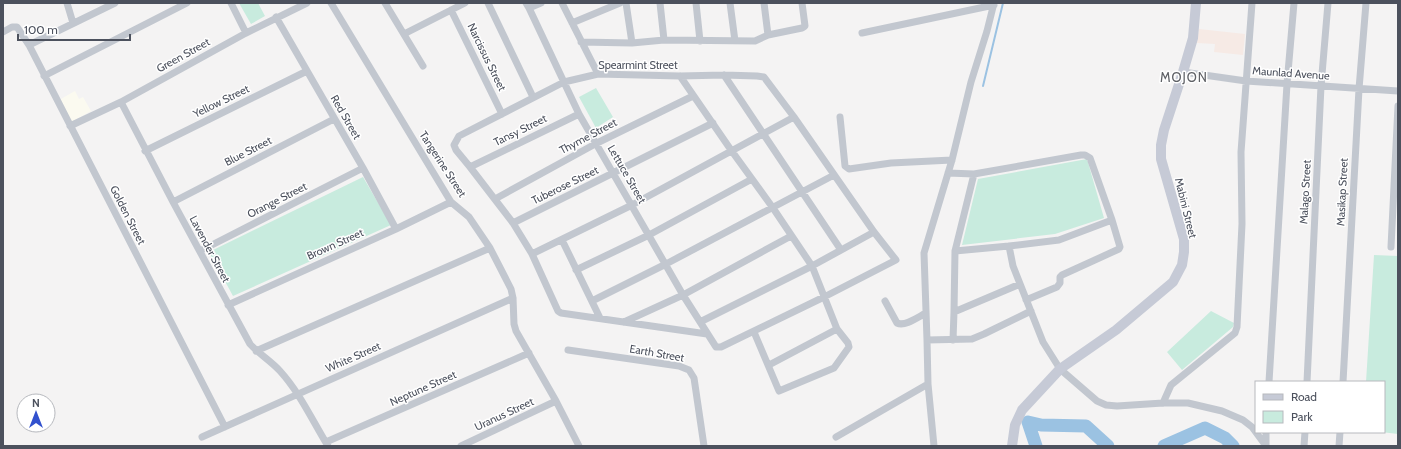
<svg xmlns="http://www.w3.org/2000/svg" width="1401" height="449" viewBox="0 0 1401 449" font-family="Cabin,sans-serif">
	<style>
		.commercial { fill: #fbfaf0 }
		.medical { fill: #f6eae5 }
		.green { fill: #c8ebde }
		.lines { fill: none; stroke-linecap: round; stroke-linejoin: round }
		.stream { stroke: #9bc2e2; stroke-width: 2 }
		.river { stroke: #9bc2e2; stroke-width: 13 }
		.street { stroke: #c2c7cf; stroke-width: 7 }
		.secondary { stroke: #c6cad6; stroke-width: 10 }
		.labels { text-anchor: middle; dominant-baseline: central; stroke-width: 3; stroke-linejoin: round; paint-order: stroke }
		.street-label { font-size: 11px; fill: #4c515d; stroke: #fff }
		.quarter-label { font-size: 13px; letter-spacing: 1px; fill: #5f6166; stroke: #fff }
	</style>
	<rect width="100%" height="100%" fill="#f4f3f3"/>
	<path class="commercial" d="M75,91L79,99L83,97L91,111L71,122L59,100Z"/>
	<path class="medical" d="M1199,29L1245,34L1243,55L1214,52L1215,44L1197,43Z"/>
	<path class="green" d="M239,3H258L265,16L251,24Z
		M596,88L613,117L596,128L579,97Z
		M1087,159L1104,218L1055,234L962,245L978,179Z
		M363,177L391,225L233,296L209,252Z
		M1374,255L1398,256V434L1381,432H1384V382H1366Z
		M1211,311L1234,323L1233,327L1182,370L1167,352Z"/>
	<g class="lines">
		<path class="stream" d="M983,86L1003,3"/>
		<path class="river" d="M1036,446L1028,422L1041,425L1086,426L1108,446
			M1164,446L1205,428L1225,438L1233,446"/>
		<path class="street" d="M67,3L73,23
			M231,3L246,33
			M331,3L451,202L469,217L490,248L511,289L513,298L514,324L516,331L556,401L579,446
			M385,3L423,66
			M488,3L533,97
			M526,3L529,8L579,114L683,295L716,347H721L824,297L896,260L874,232L794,117L764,77L757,76L724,75L680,76L598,74L564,82L459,136L454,145L456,150L470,167L513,223L532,254L558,311L561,313L707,334
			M562,3L598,74
			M626,3L632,43
			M660,3L664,40
			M696,3L700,41
			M730,3L735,41
			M764,3L768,35
			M529,8L541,3
			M451,10L502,114
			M276,17L363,168L396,229
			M572,23L620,3
			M3,32L12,27H17L29,45L225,427
			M862,33L994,5
			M404,34L465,3
			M581,42L632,43L664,40L755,41L768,35L802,28L805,26L802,3
			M29,45L115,3
			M1183,72L1246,81L1398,91
			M724,75L841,250
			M44,76L187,3
			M680,76L731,150L773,208L812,266L837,329L848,343L849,347L834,368L779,391L754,332
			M121,102L173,202L250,344C259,354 271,361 280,371C300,393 312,420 328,446
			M840,117L845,166L849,169L891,163L952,160
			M70,126L121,102L246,33L307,3
			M145,151L307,71
			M470,167L579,114
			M948,173L974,174
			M495,199L597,143L693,96
			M173,202L334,119
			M513,223L713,123
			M562,240L600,318
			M1009,246L1013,266L1043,342L1060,369L1097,401L1106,405L1117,406L1163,403H1188L1222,411L1243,420L1252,427L1266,446
			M1391,247L1398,106
			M200,251L363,168
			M955,251L1009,246L1059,240L1112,220
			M532,254L632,205L794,117
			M576,270L649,235L752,179
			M1020,284L954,312L955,251L974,174L1081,155H1085L1090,158L1112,220L1120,247L1119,249L1062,275L1060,277V283L1057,287L1026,300
			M592,301L666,264L834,175
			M885,301L897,323C905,327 918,317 926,313
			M228,305L396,229L451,202
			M624,322L683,295L791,236
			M700,322L812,266L874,232
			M927,340L924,253L952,160L971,82L987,31L994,3
			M953,340L954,312
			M568,350L679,366L689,370L694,378L704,446
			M256,351L490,248
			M769,365L837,329
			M1269,382L1287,84L1294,3
			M1307,382L1321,86L1328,3
			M1343,382L1359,89L1366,3
			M928,384L934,446
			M1163,403L1171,385L1235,333L1237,327L1242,224L1241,152L1252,3
			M202,437L513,298
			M836,437L928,384L927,340L972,339L984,334L1031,311
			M326,442L529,353
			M461,446L556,401
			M1266,446V432
			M1304,446L1305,432
			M1339,446L1340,432"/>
		<path class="secondary" d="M1012,446L1015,425L1022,410L1060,369L1116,330L1173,282L1182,265L1184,252V239L1161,159V145L1164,130L1183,72L1193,38L1196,3"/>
	</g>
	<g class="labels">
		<g class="street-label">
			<text transform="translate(183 55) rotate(-29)">Green Street</text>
			<text transform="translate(487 57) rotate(64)">Narcissus Street</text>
			<text x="638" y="65">Spearmint Street</text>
			<text transform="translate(1291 73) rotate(4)">Maunlad Avenue</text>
			<text transform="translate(221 101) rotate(-26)">Yellow Street</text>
			<text transform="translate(346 117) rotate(60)">Red Street</text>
			<text transform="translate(520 130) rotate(-26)">Tansy Street</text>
			<text transform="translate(588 136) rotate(-28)">Thyme Street</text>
			<text transform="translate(248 151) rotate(-27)">Blue Street</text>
			<text transform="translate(443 164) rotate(57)">Tangerine Street</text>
			<text transform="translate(627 174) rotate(60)">Lettuce Street</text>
			<text transform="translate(565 185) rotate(-26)">Tuberose Street</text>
			<text transform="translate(1305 192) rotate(-87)">Malago Street</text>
			<text transform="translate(1342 192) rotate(-87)">Masikap Street</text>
			<text transform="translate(277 200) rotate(-27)">Orange Street</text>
			<text transform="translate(1186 208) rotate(76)">Mabini Street</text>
			<text transform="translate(128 215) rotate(63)">Golden Street</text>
			<text transform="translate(335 244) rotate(-24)">Brown Street</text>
			<text transform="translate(210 249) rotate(62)">Lavender Street</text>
			<text transform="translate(657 353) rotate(10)">Earth Street</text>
			<text transform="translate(353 357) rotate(-24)">White Street</text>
			<text transform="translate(423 388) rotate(-24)">Neptune Street</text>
			<text transform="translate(504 414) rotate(-25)">Uranus Street</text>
		</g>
		<g class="quarter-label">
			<text x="1184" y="77">MOJON</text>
		</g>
	</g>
	<rect width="1401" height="449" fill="none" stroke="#4c515d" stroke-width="8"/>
	<rect x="1255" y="381" width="130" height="52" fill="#ffffff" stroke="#b7b9be"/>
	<rect x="1263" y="394" width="20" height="6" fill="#c6cad6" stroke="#b7b9be"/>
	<text x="1291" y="401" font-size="12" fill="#4c515d">Road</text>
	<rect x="1263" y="411" width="20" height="12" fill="#c8ebde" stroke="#b7b9be"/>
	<text x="1291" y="421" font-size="12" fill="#4c515d">Park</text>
	<g transform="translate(36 413)"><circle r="19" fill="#ffffff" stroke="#b7b9be"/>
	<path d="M0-3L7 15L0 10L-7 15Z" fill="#3251ce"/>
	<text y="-6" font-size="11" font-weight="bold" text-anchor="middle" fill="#4c515d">N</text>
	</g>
	<path d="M18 34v6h112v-6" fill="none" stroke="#4c515d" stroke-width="2"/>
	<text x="24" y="34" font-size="12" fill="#4c515d" stroke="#ffffff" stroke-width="3" paint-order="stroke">100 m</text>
</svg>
